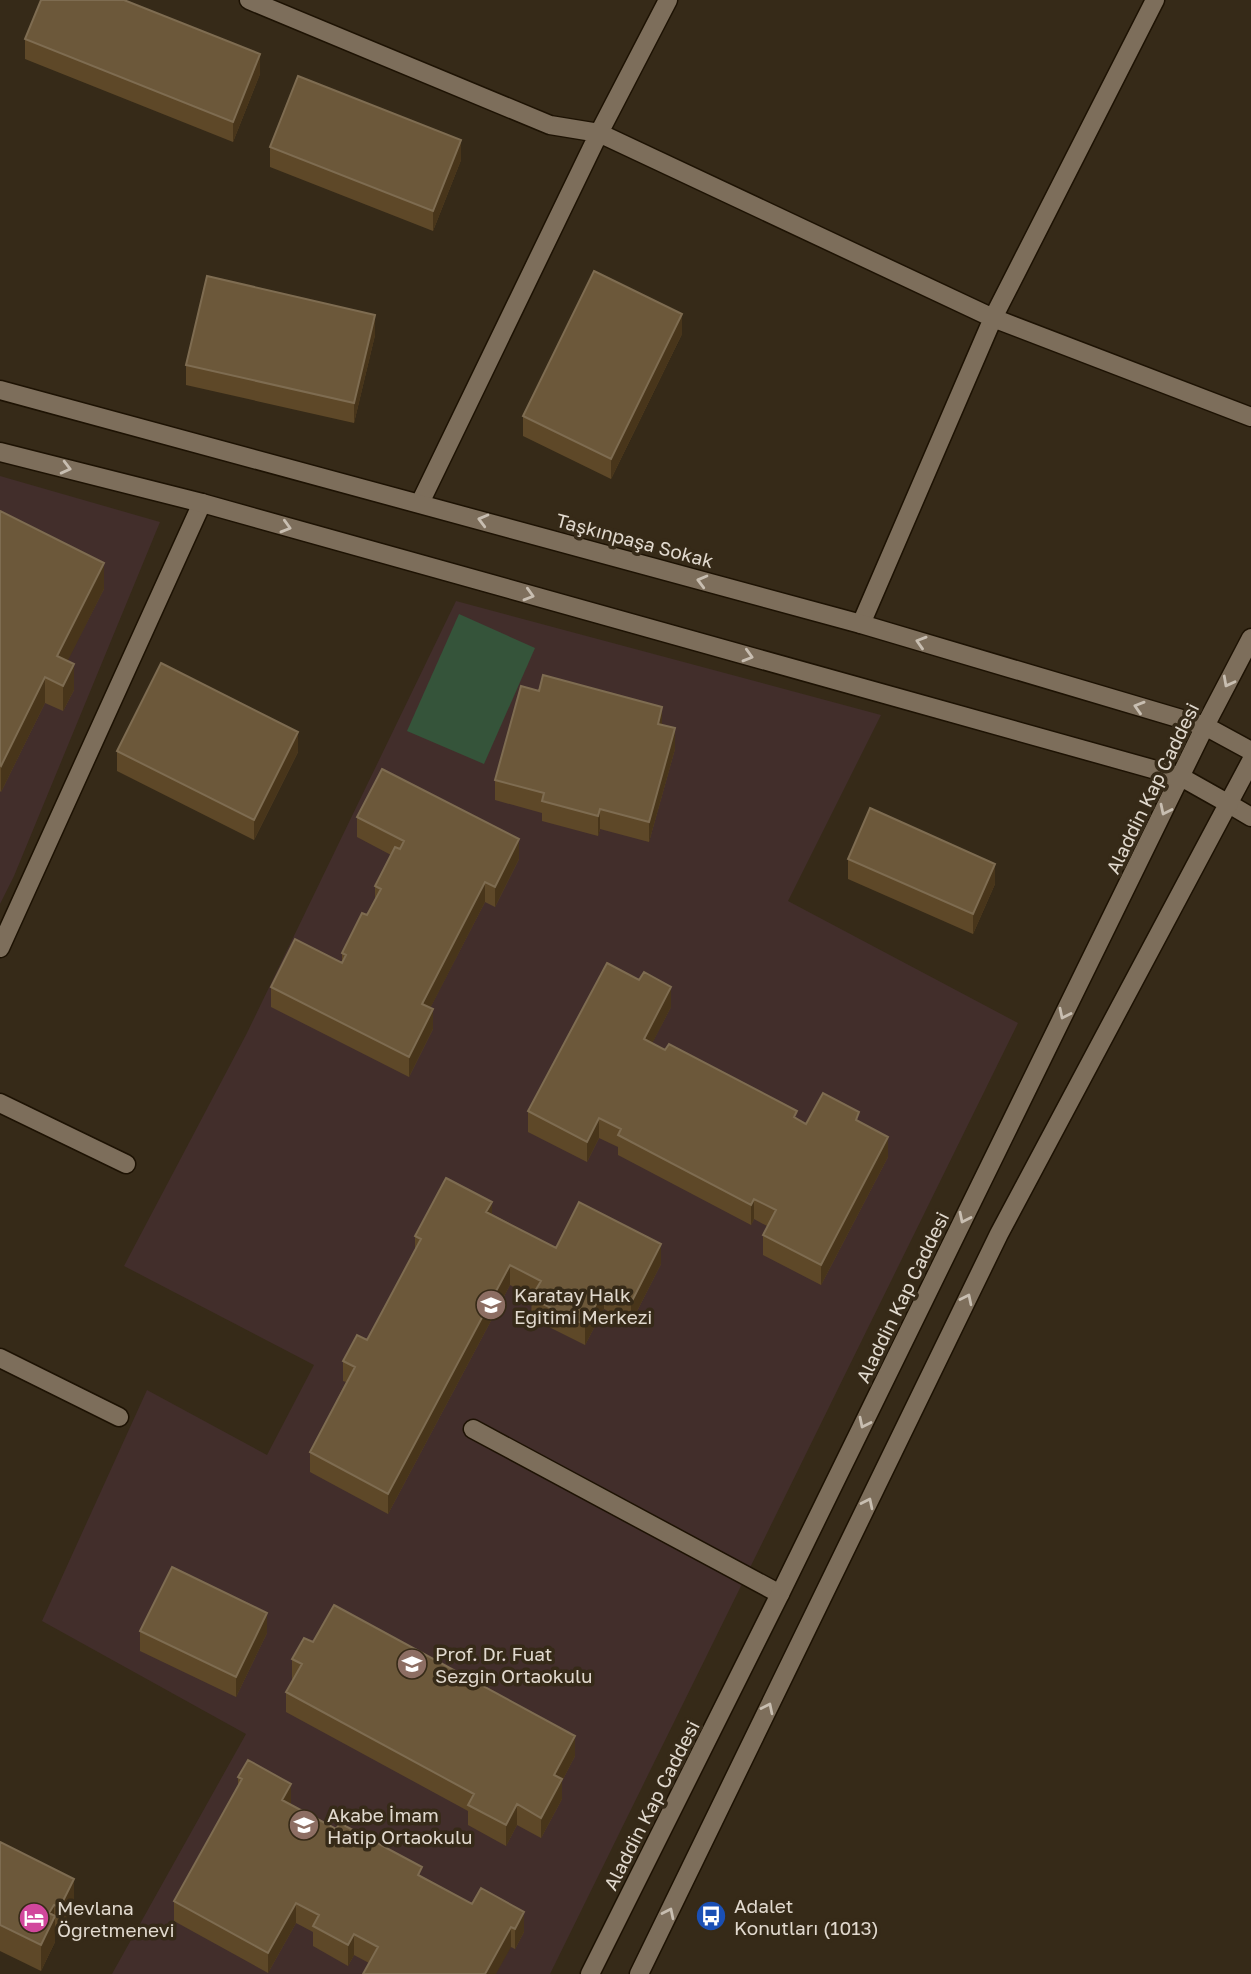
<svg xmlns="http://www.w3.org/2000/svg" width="1251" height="1974" viewBox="0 0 1251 1974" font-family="'Golos Text',sans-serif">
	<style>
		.education { fill: #422e2b }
		.green { fill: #35543a }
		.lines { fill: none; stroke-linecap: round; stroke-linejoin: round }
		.service-casing { stroke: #1d1203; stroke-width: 21 }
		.minor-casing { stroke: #1d1203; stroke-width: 21 }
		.tertiary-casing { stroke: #1d1203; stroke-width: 21 }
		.service { stroke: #7d6e5b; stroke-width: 18 }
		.minor { stroke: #7d6e5b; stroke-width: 18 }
		.tertiary { stroke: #7d6e5b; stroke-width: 18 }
		.wall { fill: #5e4828 }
		.shaded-wall { fill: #48351a }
		.building { fill: #6c583a; stroke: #7e6c51; stroke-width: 2 }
		.oneway { stroke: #c8beb1 }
		.labels { text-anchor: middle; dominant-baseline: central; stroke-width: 7; stroke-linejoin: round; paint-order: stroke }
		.street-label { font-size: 19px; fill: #e1d9ce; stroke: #362a18 }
		.poi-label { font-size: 19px; fill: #e1d9ce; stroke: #362a18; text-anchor: start }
	</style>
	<rect width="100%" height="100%" fill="#362a18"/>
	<path class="education" d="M0,476L160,522L14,876L0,904Z
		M456,601L881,715L788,901L1018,1023L550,1974H112L246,1734L42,1621L147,1390L267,1455L314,1365L124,1266L247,1033Z"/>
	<path class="green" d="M459,614L535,648L484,764L407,731Z"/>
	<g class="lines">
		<g class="service-casing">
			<path id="service" d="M0,948L202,503
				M0,1103L126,1164
				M0,1358L119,1417
				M473,1429L780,1594"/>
		</g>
		<g class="minor-casing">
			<path id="minor" d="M249,0L550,125L599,133L993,318L1251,417
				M420,503L599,133L668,0
				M861,624L993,318L1155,0
				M1229,804L1251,817"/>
		</g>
		<g class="tertiary-casing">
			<path id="tertiary" d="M0,390L861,624L1205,726L1251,751
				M0,452L202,503L1181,777L1229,804
				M590,1974L780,1594L1205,726L1251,638
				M639,1974L999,1234L1251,761"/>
		</g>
		<use href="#service" class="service"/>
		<use href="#minor" class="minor"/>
		<use href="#tertiary" class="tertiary"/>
	</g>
	<path class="wall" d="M25,39L260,74L233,142L25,59Z
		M270,147L461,160L433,231L270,167Z
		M682,334L611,479L523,436V416Z
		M375,335L354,423L186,385V365Z
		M0,511L104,589L67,661L74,690L63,711L45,703L1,792L0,791Z
		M662,725L675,749L649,842L600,829L598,836L542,821V813L495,800V780Z
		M117,751L298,752L254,840L117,771Z
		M357,817L519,859L495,907L485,902L430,1008L433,1029L409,1077L271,1007V987L342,962V953L367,915L375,899V886L391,855L357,837Z
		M848,859L995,884L973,934L848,879Z
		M671,1007L652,1043L806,1124L859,1122L888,1157L821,1285L763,1255V1235L767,1226L754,1219L751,1225L618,1155V1147L599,1138L587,1162L528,1132V1111Z
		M492,1214L556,1248L661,1264L631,1323L604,1309L585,1345L531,1318L532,1296L510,1285L388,1514L310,1472V1452L346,1382L343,1381V1361L367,1340L415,1250V1236Z
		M140,1631L267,1633L236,1697L140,1651Z
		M313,1642L575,1756L562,1781V1799L541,1838L517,1825L506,1846L468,1825V1811L286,1712V1692L293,1679H292V1659Z
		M238,1777L291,1804V1805L524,1932L515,1949L511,1947L369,1963L354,1955L348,1966L313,1946V1932L296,1923L268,1973L174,1921V1901L238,1785Z
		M0,1842L74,1905L60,1933L55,1931V1942L41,1971L0,1951Z"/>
	<path class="shaded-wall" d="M260,54V74L233,142V122Z
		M461,140V160L433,231V211Z
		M682,314V334L611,479V459Z
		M375,315V335L354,423V403Z
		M104,563V589L57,682V656Z
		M74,664V690L63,711V686Z
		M45,677V703L1,792V766Z
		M662,707V727L658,724Z
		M675,728V749L649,842V822Z
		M298,732V752L254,840V820Z
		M600,809V829L598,836V816Z
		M519,839V859L495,907V887Z
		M995,864V884L973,934V914Z
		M485,882V902L422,1024V1004Z
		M671,987V1007L644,1059V1039Z
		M433,1009V1029L409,1077V1057Z
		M599,1118V1138L587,1162V1142Z
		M888,1137V1157L821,1285V1265Z
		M754,1199V1219L751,1225V1205Z
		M492,1202V1222L486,1212Z
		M661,1244V1264L631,1323V1303Z
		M510,1265V1285L388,1514V1494Z
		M604,1289V1309L585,1345V1325Z
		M267,1613V1633L236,1697V1677Z
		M575,1736V1756L562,1781V1799L541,1838V1818L554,1775Z
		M291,1784V1804L282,1820V1800Z
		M517,1804V1825L506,1846V1825Z
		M74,1879V1905L60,1933V1907Z
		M296,1903V1923L268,1973V1953Z
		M54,1905V1919L55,1916V1942L41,1971V1945L49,1913Z
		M524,1912V1932L515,1949V1929Z
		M511,1927V1947L496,1974H485Z
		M354,1934V1955L348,1966V1945Z"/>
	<path class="building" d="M41,0H124L260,54L233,122L25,39Z
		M298,76L461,140L433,211L270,147Z
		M594,271L682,314L611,459L523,416Z
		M207,276L375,315L354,403L186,365Z
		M0,511L104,563L57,656L74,664L63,686L45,677L1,766L0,765Z
		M161,663L298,732L254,820L117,751Z
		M543,675L662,707L658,724L675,728L649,822L600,809L598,816L542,801L544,793L495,780L521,686L539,691Z
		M382,769L519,839L495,887L485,882L422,1004L433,1009L409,1057L271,987L295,939L342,963L346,955L342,953L362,913L367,915L381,889L375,886L395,847L400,849L404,841L357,817Z
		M870,808L995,864L973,914L848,859Z
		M607,963L639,980L644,972L671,987L644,1039L665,1050L669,1044L797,1111L794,1117L806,1124L823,1093L859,1112L856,1120L888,1137L821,1265L763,1235L776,1210L754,1199L751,1205L618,1135L621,1129L599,1118L587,1142L528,1111Z
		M446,1178L492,1202L486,1212L556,1248L579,1202L661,1244L631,1303L604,1289L585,1325L531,1298L541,1281L510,1265L388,1494L310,1452L355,1367L343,1361L357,1335L367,1340L421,1239L415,1236Z
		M172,1567L267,1613L236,1677L140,1631Z
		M334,1605L575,1736L554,1775L562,1779L541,1818L517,1804L506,1825L468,1805L474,1794L286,1692L302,1664L292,1659L304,1638L313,1642Z
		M248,1760L291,1784L282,1800L336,1829L340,1823L422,1867L418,1875L472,1904L481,1888L524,1912L515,1929L511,1927L485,1974H363L378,1947L354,1934L348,1945L313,1926L319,1915L296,1903L268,1953L174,1901L242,1779L238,1777Z
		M0,1842L74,1879L60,1907L54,1905L49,1913L55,1916L41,1945L0,1925Z"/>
	<defs><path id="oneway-chevron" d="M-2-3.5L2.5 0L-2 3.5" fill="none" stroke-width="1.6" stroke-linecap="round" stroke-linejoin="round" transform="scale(1.75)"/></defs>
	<g class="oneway">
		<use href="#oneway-chevron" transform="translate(66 468) rotate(14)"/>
		<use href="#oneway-chevron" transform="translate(483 520) rotate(-165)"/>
		<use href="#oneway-chevron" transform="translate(286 527) rotate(16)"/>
		<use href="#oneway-chevron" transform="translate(702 581) rotate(-165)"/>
		<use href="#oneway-chevron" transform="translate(529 595) rotate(16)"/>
		<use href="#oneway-chevron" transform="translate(921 642) rotate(-163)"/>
		<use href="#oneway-chevron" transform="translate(748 656) rotate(16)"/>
		<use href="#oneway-chevron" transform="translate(1228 682) rotate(118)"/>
		<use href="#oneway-chevron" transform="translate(1139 707) rotate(-163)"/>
		<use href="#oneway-chevron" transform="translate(1165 810) rotate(116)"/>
		<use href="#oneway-chevron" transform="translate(1064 1014) rotate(116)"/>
		<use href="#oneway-chevron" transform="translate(964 1218) rotate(116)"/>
		<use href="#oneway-chevron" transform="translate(967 1299) rotate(-64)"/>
		<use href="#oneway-chevron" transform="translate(864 1423) rotate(116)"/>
		<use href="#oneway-chevron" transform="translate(868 1503) rotate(-64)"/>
		<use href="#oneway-chevron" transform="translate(768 1708) rotate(-64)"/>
		<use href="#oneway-chevron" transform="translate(669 1913) rotate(-64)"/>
	</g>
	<defs>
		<g id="school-disc" transform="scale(1.575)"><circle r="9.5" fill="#8d6e63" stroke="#362a18"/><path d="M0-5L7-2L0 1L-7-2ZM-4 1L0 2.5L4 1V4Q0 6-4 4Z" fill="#fff"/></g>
		<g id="bus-disc" transform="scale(1.575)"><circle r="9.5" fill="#1a4fb4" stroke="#362a18"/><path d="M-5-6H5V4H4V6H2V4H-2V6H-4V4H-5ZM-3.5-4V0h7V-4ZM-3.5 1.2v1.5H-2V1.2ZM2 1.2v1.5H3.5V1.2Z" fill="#fff"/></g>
		<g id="hotel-disc" transform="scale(1.575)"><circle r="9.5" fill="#d1479c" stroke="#362a18"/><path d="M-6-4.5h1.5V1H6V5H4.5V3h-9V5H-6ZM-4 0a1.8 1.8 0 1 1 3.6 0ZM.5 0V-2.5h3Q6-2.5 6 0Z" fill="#fff"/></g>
	</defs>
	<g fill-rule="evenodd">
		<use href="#school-disc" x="491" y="1305"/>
		<use href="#school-disc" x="412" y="1664"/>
		<use href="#school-disc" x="304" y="1825"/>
		<use href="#bus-disc" x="711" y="1916"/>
		<use href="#hotel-disc" x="34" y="1918"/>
	</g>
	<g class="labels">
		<g class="street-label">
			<text transform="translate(635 540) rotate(15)">Taşkınpaşa Sokak</text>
			<text transform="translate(1152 788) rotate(-64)">Aladdin Kap Caddesi</text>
			<text transform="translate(902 1297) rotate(-64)">Aladdin Kap Caddesi</text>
			<text transform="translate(651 1805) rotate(-63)">Aladdin Kap Caddesi</text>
		</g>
		<g class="poi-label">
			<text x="514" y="1294">Karatay Halk<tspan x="514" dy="22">Eğitimi Merkezi</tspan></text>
			<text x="435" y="1653">Prof. Dr. Fuat<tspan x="435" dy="22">Sezgin Ortaokulu</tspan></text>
			<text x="327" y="1814">Akabe İmam<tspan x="327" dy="22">Hatip Ortaokulu</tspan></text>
			<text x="734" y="1905">Adalet<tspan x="734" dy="22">Konutları (1013)</tspan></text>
			<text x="57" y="1907">Mevlana<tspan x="57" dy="22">Öğretmenevi</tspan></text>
		</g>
	</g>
</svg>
